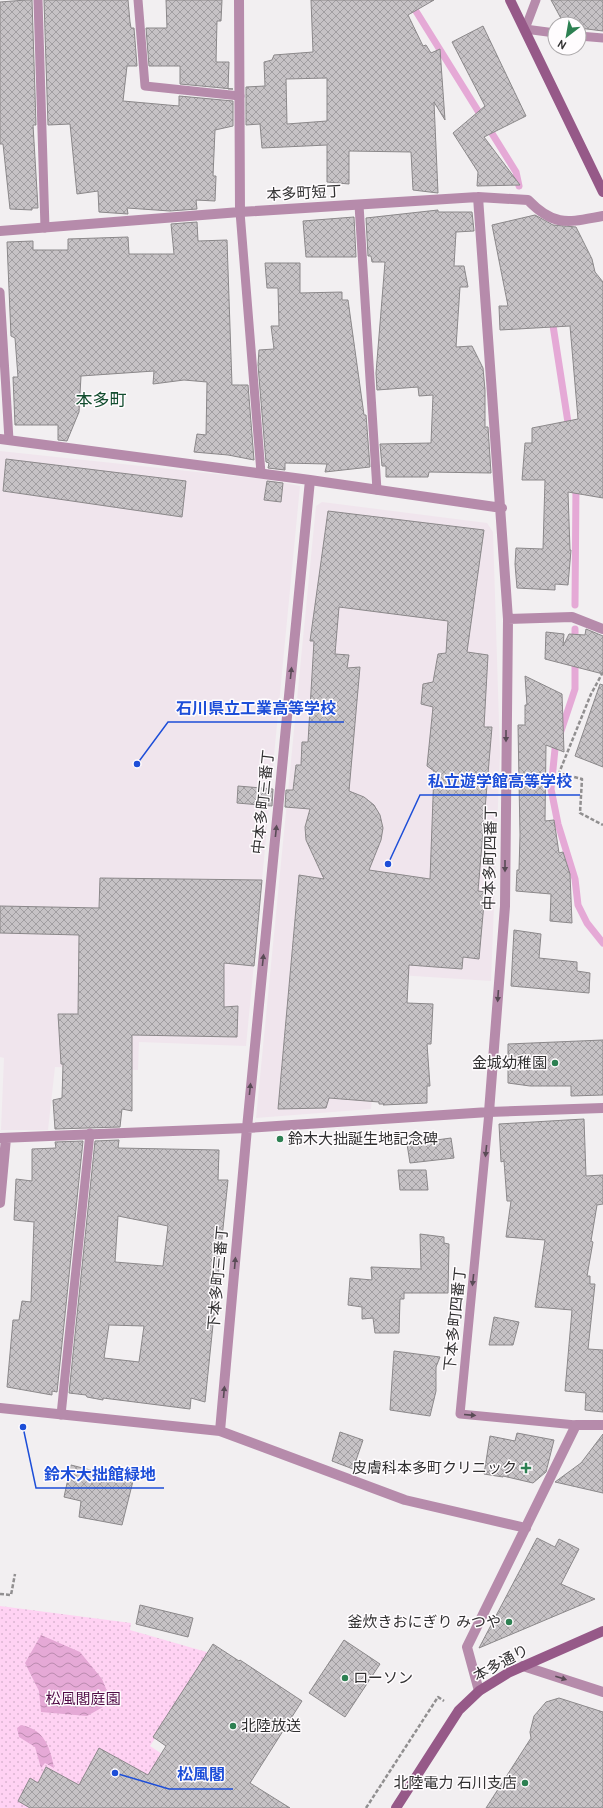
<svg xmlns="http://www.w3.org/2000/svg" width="603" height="1808" viewBox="0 0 603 1808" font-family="Cabin,'Noto Sans JP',sans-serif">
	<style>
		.built { fill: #f0e5ed }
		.grass { fill: url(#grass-dots) }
		.water { fill: url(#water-waves) }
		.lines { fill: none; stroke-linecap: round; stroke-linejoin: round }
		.stream { stroke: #e5a9d6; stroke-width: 7 }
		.building { fill: url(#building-cross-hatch); stroke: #8b888a; fill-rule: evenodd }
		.path { stroke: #918f90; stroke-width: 2.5; stroke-dasharray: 4 2; stroke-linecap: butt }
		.lane { stroke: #b68bab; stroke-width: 9 }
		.street { stroke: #b68bab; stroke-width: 10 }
		.secondary { stroke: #965988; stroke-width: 10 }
		.oneway { fill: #594b56 }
		.poi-dot { fill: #2d8052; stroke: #fffcfe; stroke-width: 1.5 }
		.labels { text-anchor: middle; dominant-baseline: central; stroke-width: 3; stroke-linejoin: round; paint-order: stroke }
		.street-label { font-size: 15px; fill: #313031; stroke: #fffcfe }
		.poi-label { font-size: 15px; fill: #313031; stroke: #fffcfe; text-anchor: end }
		.park-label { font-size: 15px; fill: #500a45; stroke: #fffcfe }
		.quarter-label { font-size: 17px; fill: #134d2f; stroke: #fffcfe }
		.leader { fill: none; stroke: #1d4ed8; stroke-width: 1.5 }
		.callout-dot { fill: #1d4ed8; stroke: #fffcfe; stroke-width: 1.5 }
		.callout-label { font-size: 16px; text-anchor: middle; font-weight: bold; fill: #1d4ed8; stroke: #fffcfe; stroke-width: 3; stroke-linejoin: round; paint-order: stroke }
	</style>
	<defs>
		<pattern id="grass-dots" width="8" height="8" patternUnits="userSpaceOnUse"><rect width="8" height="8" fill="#ffd2f3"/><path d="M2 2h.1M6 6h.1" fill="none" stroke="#dbb5d1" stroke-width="1.8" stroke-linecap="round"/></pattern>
		<pattern id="water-waves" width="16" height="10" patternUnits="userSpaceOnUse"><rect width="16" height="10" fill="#e5a9d6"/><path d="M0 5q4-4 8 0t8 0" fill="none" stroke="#ba8aae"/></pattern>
		<pattern id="building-cross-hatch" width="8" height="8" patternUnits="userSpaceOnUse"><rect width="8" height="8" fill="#c6c2c5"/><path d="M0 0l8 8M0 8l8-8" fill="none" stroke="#a19ea1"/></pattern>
	</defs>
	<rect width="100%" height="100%" fill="#f2eff1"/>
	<path class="built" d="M0,451L264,479L300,486L246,1046L139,1042L138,1070L55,1067L48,1130H1L4,1058L0,1057Z
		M322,502L487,523L493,532L500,754L491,981L383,974L371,1109L256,1118L316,506Z"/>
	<path class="grass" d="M0,1606L131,1623L130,1630L210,1653L150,1746L180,1766L156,1808H0Z"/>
	<path class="water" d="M41,1635L80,1652L102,1679L107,1691L103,1707L87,1716L41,1712L39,1691L25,1663Z
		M21,1725C26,1726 32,1728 36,1731C47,1738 52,1755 54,1768L45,1763L41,1768L35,1747L19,1737L17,1728Z"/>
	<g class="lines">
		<path class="stream" d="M409,0L516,172L519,186
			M552,319L569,429
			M575,605L576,485
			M575,642V629
			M575,659V689L555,749L551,789L558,824L575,879L578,905L587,923L603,943"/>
	</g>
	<path class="building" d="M26,0H32L36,125H33L38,208H32V210L10,209L3,144H0V2Z
		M44,0H128L130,22L131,28H134L137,66H127L123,101L179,106V96L233,101V126L215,130L213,176H216L215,201L196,200L197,209L170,211L127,208L128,214L99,212L98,191L77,194L70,124L48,125Z
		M166,0H222L221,21H217L216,62H229L228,89H233L180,84V66H149L146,28H167Z
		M311,0H434L408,15L423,46L426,45L431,53L440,49L445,120L434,102L438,193L413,190L411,152L349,151V184L327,182V145L262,148L260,124L246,125V87L265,86L264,62L272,60L274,55L313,52ZM327,78V121L287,124L286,79Z
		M551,0H603V31L579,28V24H564Z
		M483,26L526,116L484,137L520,185L477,186L478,172L453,133L485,106L452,42Z
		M438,210V212H472L474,231L456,232L454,266H464L468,287H460L456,347L472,346L483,368L485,390V427H488L491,473L429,472L428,477H386V466H382L380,444L431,443L433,395L419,396L418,387L377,390L376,373L385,262H372L371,256H368L366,218Z
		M535,215L553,225L576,227L592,259L595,272L603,282V498L568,492L570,550H571L568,585L555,584V590L517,588L515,564L516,548L543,549L545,480H522L525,443H532V428L578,419L570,326L500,330L499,306H508L492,225Z
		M354,217L356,257H306L303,221Z
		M197,222L198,241L227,240L232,385H248L254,460L228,455L194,452L197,434L206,435L207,382L184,380L153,384L154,371L81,376L79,412L67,441L58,440V425H15L13,377H18L15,338L11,336L7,242L33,241V250H68V239L128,237L129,254H174L171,224Z
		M265,263H300V293L342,292V300H348L364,415H366L370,467L325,472L327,464L285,463V470L268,468L269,463L266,462L258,365L259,350L274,349L271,326H279L278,288H267Z
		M6,459L186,481L182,517L3,491Z
		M267,481L283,483L281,502L264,500Z
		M328,511L484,530L467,652L488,655L484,727H492L478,891L485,892L479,959L463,957L462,969L409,965L407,1003L433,1004L431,1044H427L430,1086H427V1103L383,1105L384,1104H379V1102L329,1098L326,1108L278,1109L299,875L324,879L306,840L305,827L310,809L285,807L286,790H293L296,765H301L302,742H308L314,641H310ZM339,607L448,621L446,653L438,654L433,682L423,684L421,704L433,707L427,766L434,771L430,879L369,870L381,840L383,828L380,815L374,805L364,797L349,791L360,667L347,668L349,655L335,654Z
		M586,629L603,636V674L545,659L546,632L564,634L563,646L569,634L585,635Z
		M525,676L562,694L564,752L546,745L545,821L554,820L559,853L563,852L570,874L572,923L550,921L551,894L516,891L517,870H519L520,835L518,725H525V705H527Z
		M600,684L603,685V767L575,756Z
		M238,786L273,789L272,806L237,803Z
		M100,878L262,880L254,966L224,963V1007L238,1006L237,1037L132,1035V1111L122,1109L120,1127L55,1129L53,1100L62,1098L63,1064H61L58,1014H78L79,935L0,933V906L99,908Z
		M514,930L541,934L539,958L577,962V971L590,973L589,993L511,986Z
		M603,1040V1095L571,1096V1086H530L508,1083V1044Z
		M584,1119L586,1176L603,1175V1204L597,1205L591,1241L593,1242L587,1276H590V1284H595L588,1349L603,1350V1412L585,1410L586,1393L565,1391L572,1310L535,1307L545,1240L506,1237L511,1201H507L504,1161L501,1162L499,1124Z
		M451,1138L454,1158L410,1163L407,1144Z
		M119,1140L118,1148L219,1150L218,1180H228L205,1402L191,1398L190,1409L103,1398V1400L87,1397L86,1395L69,1393L95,1141ZM118,1216L168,1226L163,1266L115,1262ZM109,1325L144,1326L139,1362L104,1358Z
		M83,1141L57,1392L52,1391V1395L7,1387L13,1320H19L22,1301L31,1302L34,1222L14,1220L16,1179L32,1181V1149L56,1148L55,1142Z
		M398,1170H426L428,1190H400Z
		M420,1234L444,1237V1243L449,1244L448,1293H404V1299H400L399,1333H375L373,1318L362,1319V1307L348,1305L350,1278L372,1280L371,1267L421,1269Z
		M494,1317L519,1322L513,1345H489Z
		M394,1351L440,1357L436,1367V1391L430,1416L390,1410Z
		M340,1432L363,1440L353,1469L332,1461Z
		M517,1433L554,1440L546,1472L533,1483L503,1476V1477L484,1474L490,1436L515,1441Z
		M603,1434V1493L555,1482L581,1463Z
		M71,1465L133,1481L122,1525L79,1517L81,1501L64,1497Z
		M537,1538L555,1547L559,1539L579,1549L561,1584L595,1599L479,1648Z
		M140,1605L193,1618L188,1637L136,1624Z
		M344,1640L380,1664L345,1717L309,1693Z
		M213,1644L239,1661L240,1660L302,1701L250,1783L290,1808H30L18,1801L30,1778L38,1783L46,1767L79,1785L99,1748L148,1775L166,1746L153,1737Z
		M559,1698L603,1712V1808H486L531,1738L530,1732L534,1716L546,1702Z"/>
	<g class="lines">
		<path class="path" d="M603,672L591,694L559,773L582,779L580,813L603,825
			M0,1594L11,1595L15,1574
			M366,1808L438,1697L444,1701"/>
		<path class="lane" d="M38,0L45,228
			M138,0L145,86L240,96
			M536,0L525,29L555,33
			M579,36L603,38
			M359,205L377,490
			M240,212L261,473
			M0,292L9,440
			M489,1112L460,1414L576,1425
			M61,1415L90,1133"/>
		<path class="street" d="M239,0L240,212
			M478,197L508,619L505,906L489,1112
			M0,231L240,212L478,197L528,200C555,228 569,222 603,216
			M0,439L310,480L502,508
			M508,619L572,617L603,629
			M0,1138L247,1128L489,1112L603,1108
			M0,1203L6,1138
			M0,1408L220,1431L405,1500L526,1528
			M220,1431L247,1128L310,480
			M523,1666L603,1692
			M479,1691L467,1647L576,1425H603"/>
		<path class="secondary" d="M510,0L603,192
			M396,1808L459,1710L479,1691L508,1673L603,1631"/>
	</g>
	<defs><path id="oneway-solid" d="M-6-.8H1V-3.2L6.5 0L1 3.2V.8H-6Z"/></defs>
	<g class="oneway">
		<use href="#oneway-solid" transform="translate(291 673) rotate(-84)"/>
		<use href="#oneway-solid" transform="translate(506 736) rotate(90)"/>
		<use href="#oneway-solid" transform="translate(276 831) rotate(-84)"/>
		<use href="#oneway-solid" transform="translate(505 866) rotate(90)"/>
		<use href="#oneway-solid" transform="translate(263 960) rotate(-84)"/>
		<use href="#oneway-solid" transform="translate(498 996) rotate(94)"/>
		<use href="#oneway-solid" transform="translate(250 1089) rotate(-84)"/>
		<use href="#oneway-solid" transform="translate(486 1151) rotate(96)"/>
		<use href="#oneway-solid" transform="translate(235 1263) rotate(-85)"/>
		<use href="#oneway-solid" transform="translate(473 1280) rotate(96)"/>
		<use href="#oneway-solid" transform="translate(224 1392) rotate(-85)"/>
		<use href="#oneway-solid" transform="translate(470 1415) rotate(5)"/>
		<use href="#oneway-solid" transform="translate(561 1678) rotate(18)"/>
	</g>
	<g class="poi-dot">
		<circle cx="555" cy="1063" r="4"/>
		<circle cx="280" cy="1139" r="4"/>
		<path d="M524 1462h4v4h4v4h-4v4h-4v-4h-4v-4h4z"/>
		<circle cx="509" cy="1622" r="4"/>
		<circle cx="345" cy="1678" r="4"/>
		<circle cx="233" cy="1726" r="4"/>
		<circle cx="525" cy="1783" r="4"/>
	</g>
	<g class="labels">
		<g class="street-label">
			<text transform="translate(304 193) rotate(-3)">本多町短丁</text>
			<text transform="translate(263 802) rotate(-84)">中本多町三番丁</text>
			<text transform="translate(490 858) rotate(-89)">中本多町四番丁</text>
			<text transform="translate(218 1278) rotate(-85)">下本多町三番丁</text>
			<text transform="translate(455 1319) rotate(-84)">下本多町四番丁</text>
			<text transform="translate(501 1663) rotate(-28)">本多通り</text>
		</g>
		<g class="poi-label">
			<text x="547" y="1063">金城幼稚園</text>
			<text x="288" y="1139" text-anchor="start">鈴木大拙誕生地記念碑</text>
			<text x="517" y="1468">皮膚科本多町クリニック</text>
			<text x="501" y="1622">釜炊きおにぎり みつや</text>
			<text x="353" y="1678" text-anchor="start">ローソン</text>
			<text x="241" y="1726" text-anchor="start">北陸放送</text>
			<text x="517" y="1783">北陸電力 石川支店</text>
		</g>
		<g class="park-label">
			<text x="83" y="1699">松風閣庭園</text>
		</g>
		<g class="quarter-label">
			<text x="101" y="400">本多町</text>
		</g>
	</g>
	<path class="leader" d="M137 764L168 722H344M388 864L420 795H580M23 1427L36 1488H164M115 1773L169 1789H233"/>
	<g class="callout-dot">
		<circle cx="137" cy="764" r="4"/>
		<circle cx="388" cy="864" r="4"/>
		<circle cx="23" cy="1427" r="4"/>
		<circle cx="115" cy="1773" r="4"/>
	</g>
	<g class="callout-label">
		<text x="256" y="714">石川県立工業高等学校</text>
		<text x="500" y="787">私立遊学館高等学校</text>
		<text x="100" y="1480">鈴木大拙館緑地</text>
		<text x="201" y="1780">松風閣</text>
	</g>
	<g transform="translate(567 36) rotate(211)"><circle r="19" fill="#fffcfe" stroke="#adaaac"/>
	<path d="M0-3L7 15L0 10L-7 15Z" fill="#2d8052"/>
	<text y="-6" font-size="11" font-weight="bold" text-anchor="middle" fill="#313031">N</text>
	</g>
</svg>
